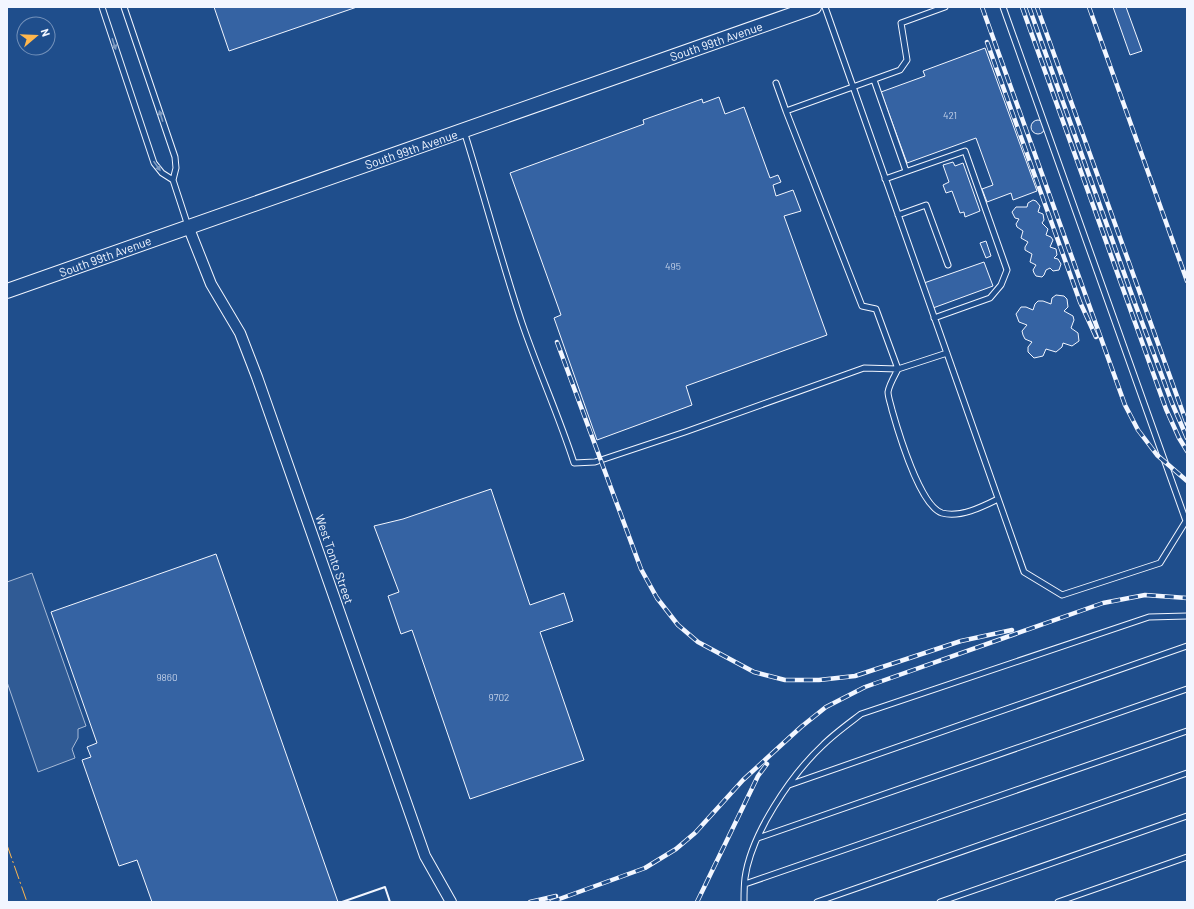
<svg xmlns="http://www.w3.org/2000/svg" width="1194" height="909" viewBox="0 0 1194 909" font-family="Barlow,sans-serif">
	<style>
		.parking { fill: #305b95; stroke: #a8bbd7 }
		.building { fill: #3563a3; stroke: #f2f6ff }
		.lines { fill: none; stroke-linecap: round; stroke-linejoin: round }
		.service-casing { stroke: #f2f6ff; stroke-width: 7 }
		.minor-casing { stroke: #f2f6ff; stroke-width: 12 }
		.secondary-casing { stroke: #f2f6ff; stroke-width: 16 }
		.service { stroke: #1f4e8c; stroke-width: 5 }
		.minor { stroke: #1f4e8c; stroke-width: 10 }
		.secondary { stroke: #1f4e8c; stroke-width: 14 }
		.rail-casing { stroke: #f2f6ff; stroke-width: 4.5 }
		.rail { stroke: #1f4e8c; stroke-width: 3; stroke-dasharray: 9; stroke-linecap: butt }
		.wall { stroke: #f2f6ff; stroke-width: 2 }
		.power { stroke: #ffb74d; stroke-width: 1; stroke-dasharray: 14 3 2 3; stroke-linecap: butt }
		.oneway { fill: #7e9ac0 }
		.labels { text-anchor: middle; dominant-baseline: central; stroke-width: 3; stroke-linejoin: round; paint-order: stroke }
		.number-label { font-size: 10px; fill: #c3d1e8 }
		.street-label { font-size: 12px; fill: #f2f6ff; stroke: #1f4e8c }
	</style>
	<rect width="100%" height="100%" fill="#1f4e8c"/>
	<path class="parking" d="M32,573L86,726L78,729V738L72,749L75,758L38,772L7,682V582Z"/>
	<path class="building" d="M214,7H357L229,51Z
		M1113,7H1126L1142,51L1130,55Z
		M985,48L1037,191L1013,200L1011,193L987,202L982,189L993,185L976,138L907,163L881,92L925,76L923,71Z
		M719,97L725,114L744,107L770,178L778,175L781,182L773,185L776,196L793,190L801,211L784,216L827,335L686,386L692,405L597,440L554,318L561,315L510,173L644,124L643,120L702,99L703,103Z
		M1031 127a7 7 0 1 1 14 0a7 7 0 1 1-14 0Z
		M953,162L955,166L963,163L980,211L965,217L964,212L960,213L952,191L946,193L943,185L949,182L943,165Z
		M1033,200L1036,201L1040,206L1038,212L1043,214L1044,220L1042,223L1048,229L1046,235L1051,237L1053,240L1050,247L1056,249L1057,255L1054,258L1058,259L1061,264L1059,270L1053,271L1050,268L1046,270L1044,275L1042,277L1036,276L1034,273L1033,270L1036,265L1030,262L1032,254L1025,250V247L1028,242L1021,238L1023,231L1017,227L1016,224L1019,219L1015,218L1012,212L1016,207H1027L1028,203Z
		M986,241L991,256L986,258L980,243Z
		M984,262L993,286L933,308L924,283Z
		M1056,295L1064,296L1067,299L1068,307L1064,311L1073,316L1074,320L1071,328L1078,333L1079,341L1072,346L1063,343L1062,347L1056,352L1046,349L1043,356L1034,358L1028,352V347L1032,342L1025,339L1023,335L1022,331L1027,325L1019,322L1016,314L1021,307H1026L1033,310L1035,304L1038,301H1043L1051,304L1052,298Z
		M491,489L530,605L564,593L573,621L540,632L584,760L470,799L412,630L401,634L388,596L399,592L374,526L403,519Z
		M216,554L338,902H152L137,860L119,866L82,760L91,757L87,747L97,743L51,612Z"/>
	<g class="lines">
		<g class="service-casing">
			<path id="service" d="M102,7L154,163L162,173L173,180
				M124,7L175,157L176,168L173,180L188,226
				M825,7L1024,572L1062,595L1160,563L1186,521L1003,7
				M945,7L901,23L907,60L900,70L786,111L862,306L876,309L898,369L947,353
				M874,80L906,171
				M776,83L786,111
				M464,131C484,195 501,260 522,323C538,370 559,416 574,463L595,462L685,432L864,368L898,369C895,375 889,385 888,392C888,397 891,405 892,410C898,431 920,506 942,513C960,518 982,507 998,499
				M885,179L965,151L1007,270L1001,285L990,298L934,318
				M898,215L926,205L948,265
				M789,785L1187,646
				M758,838L1187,689
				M745,884L1187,731
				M744,902C744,894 744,886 745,878C751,834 791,775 823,745C834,734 848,724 861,714L1149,617L1187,616
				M817,902L1187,773
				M940,902L1187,816
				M1058,902L1187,857"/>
		</g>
		<g class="minor-casing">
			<path id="minor" d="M188,226L211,284L240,333L257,377L425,856L451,902"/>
		</g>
		<g class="secondary-casing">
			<path id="secondary" d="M7,291L814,7"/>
		</g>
		<use href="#service" class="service"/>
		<use href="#minor" class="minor"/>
		<use href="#secondary" class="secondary"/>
		<g class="rail-casing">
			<path id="rail" d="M982,7L1125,405L1138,430L1157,455L1187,481
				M1022,7L1166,409L1179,438L1187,451
				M1029,7L1133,298L1172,403L1187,438
				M1037,7L1187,424
				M1089,7L1187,281
				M987,42L1080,302L1096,337
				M557,342L641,569L657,598L678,625L698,642L754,672L785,680H819L855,676L961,641L1012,630
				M530,902L556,896
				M551,902L645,868L676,849L695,833L743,780L801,727L826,707L865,687L1103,603L1145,595L1187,598
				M697,902L758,776L767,764"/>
		</g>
		<use href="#rail" class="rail"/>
		<path class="wall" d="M342,902L385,887L390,902"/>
		<path class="power" d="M7,845L27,902"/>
	</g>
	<defs><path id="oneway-solid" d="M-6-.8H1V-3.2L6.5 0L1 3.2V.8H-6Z"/></defs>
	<g class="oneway">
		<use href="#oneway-solid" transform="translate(114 44) rotate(72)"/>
		<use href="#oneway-solid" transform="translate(161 116) rotate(-108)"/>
		<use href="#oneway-solid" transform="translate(157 166) rotate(55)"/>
	</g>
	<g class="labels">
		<g class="number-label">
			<text x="950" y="115">421</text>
			<text x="673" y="266">495</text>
			<text x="167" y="677">9860</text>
			<text x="499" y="697">9702</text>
		</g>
		<g class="street-label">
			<text transform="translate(716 41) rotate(-19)">South 99th Avenue</text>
			<text transform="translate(411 149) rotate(-19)">South 99th Avenue</text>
			<text transform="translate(105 256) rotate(-20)">South 99th Avenue</text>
			<text transform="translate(335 559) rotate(71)">West Tonto Street</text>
		</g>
	</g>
	<rect width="1194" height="909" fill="none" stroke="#f2f6ff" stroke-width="16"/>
	<g transform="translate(36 36) rotate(71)"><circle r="19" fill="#1f4e8c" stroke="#7391ba"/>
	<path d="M0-3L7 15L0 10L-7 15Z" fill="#ffb74d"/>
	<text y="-6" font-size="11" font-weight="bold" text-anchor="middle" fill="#f2f6ff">N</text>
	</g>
</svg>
